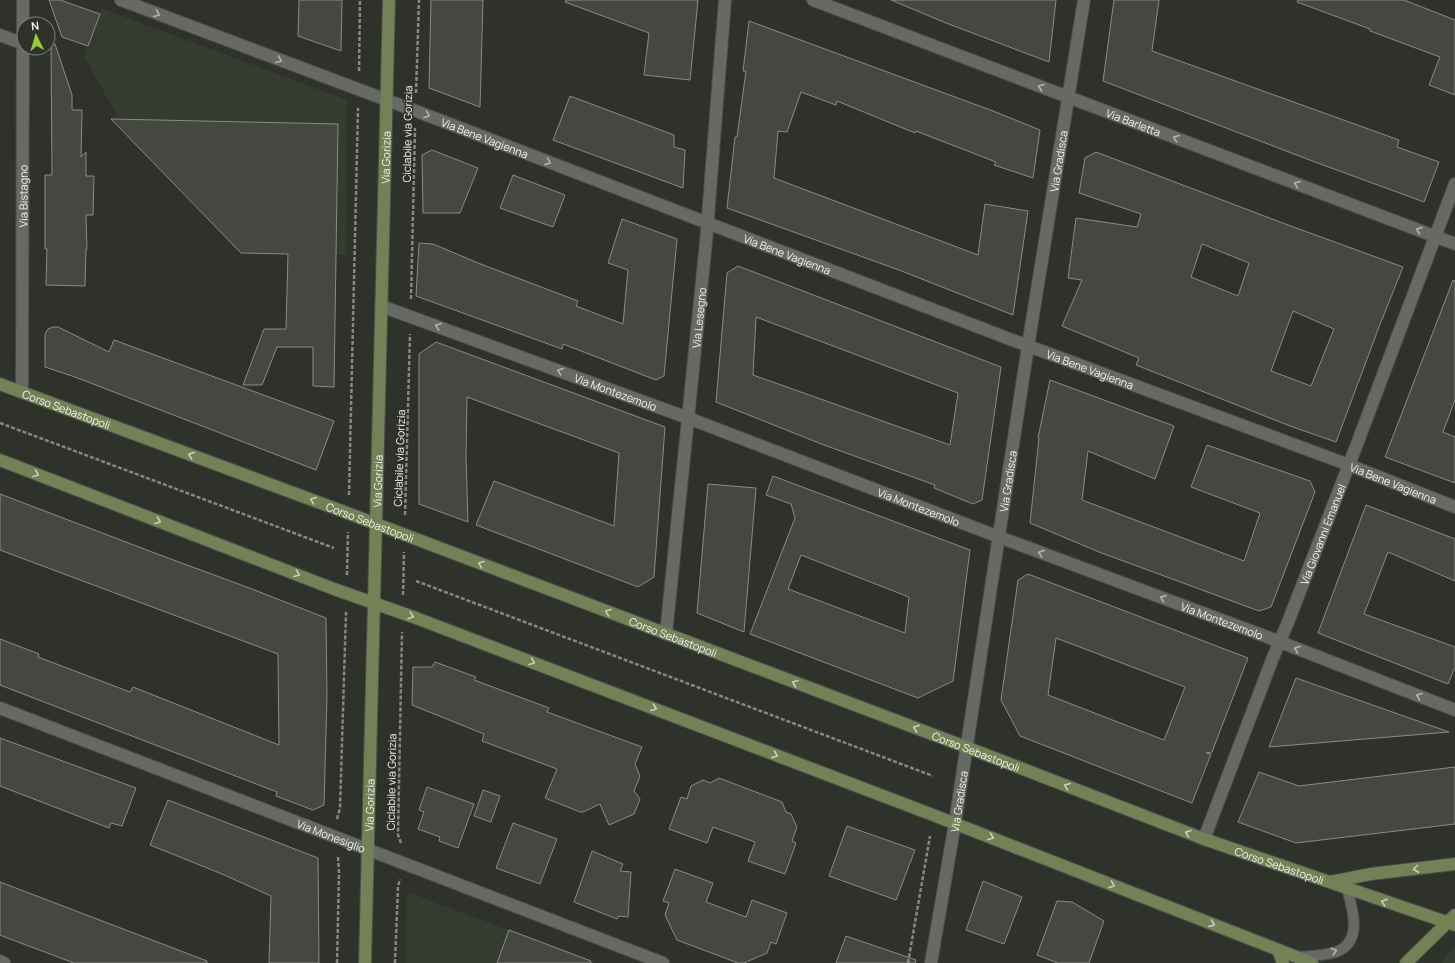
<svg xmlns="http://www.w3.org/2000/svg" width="1455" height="963" viewBox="0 0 1455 963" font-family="Manrope,sans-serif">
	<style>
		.built { fill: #363b30 }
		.building { fill: #454741; stroke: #898c85; fill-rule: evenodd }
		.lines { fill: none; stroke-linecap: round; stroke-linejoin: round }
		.lane-casing { stroke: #4b4d48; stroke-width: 12 }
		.street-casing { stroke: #4b4d48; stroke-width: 14 }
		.secondary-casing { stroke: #4b4d48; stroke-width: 14 }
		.path { stroke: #868883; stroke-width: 2.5; stroke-dasharray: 4 2; stroke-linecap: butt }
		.lane { stroke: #676a64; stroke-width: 10 }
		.street { stroke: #676a64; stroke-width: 12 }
		.secondary { stroke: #728256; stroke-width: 12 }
		.oneway { stroke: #b2b5b0 }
		.oneway2 { stroke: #cad0c0 }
		.labels { text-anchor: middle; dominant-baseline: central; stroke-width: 3; stroke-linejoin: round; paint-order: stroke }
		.street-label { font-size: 11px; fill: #f0f2ee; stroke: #2f312b }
	</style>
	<rect width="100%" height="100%" fill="#2f312b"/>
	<path class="built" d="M101,8L347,100L346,255L241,253L115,123L119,119L84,56Z
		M407,892L596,963H406Z
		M1455,948V963H1442L1447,953Z"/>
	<path class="building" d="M49,0H60L100,14L88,46L62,37Z
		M299,0H342L341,51L298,36Z
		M431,0H483L480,107L429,88Z
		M566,0H698L690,80L644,75L649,33L565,2Z
		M891,0H1056L1049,62L946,23Z
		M1114,0H1159L1152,51L1399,140L1397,147L1439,162L1424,202L1315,162L1103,81Z
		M1298,0H1404L1455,20V95L1429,85L1440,57L1370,31V29L1297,2Z
		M749,21L993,111L1040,130L1033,178L994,165L996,162L916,131L915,133L837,101L836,105L801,92L787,132L778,131L774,178L978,255L985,204L1028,211L1013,315L899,270L727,208L735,137H737L746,71H743Z
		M51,44H55L72,95V110H82L81,157L86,152V176H94L93,215H86L87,249H86L85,286L46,285L47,249H45V175H52Z
		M570,96L674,135V147L685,150L683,188L553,140Z
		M111,119L338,124L334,387L313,386V347H277L262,385H243L264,329H286L288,254L241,253Z
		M432,150L478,168L460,213H423L422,155Z
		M1096,152L1280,222L1403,267L1379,327L1336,442L1290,426L1136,365L1139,358L1062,326L1082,280L1068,278L1076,218L1137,227L1141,214L1079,193L1085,158ZM1202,244L1249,263L1238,296L1191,277ZM1293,311L1334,329L1311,386L1271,371Z
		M513,175L565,195L553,227L500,208Z
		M622,219L677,239L664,376L656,380L563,344L562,349L416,296L419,243L433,244L478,263L578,301L576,306L623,324L628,270L608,263Z
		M738,266L1001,367L982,500L973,504L934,488L935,485L824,445L716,402L727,273ZM756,317L958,393L950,445L753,375Z
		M1453,280L1455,281V400L1443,432L1455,437V483L1385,457Z
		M53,327H58L109,352L114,340L334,421L316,470L75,377L45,367V334L48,329Z
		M436,342L665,427L654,577L638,587L476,525L494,481L614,526L619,453L467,397L466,455L468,522L419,504V354Z
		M1050,380L1174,426L1155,479L1088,451L1082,500L1244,561L1260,513L1191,487L1207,445L1310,481L1315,492L1271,607L1259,611L1099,552L1030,523L1039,438H1038Z
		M773,476L970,550L953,681L918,698L750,634L795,518L791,504L766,495ZM801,555L909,597L905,633L788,589Z
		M708,484L756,488L744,632L697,613Z
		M0,494L160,555L252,589L326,618L327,696L324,805L313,810L276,796L277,792L0,685V639L39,654L38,657L130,692L133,687L279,745L278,654L0,550Z
		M1366,505L1455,539V581L1388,552L1364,614L1455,647V667L1448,684L1318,633Z
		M1028,574L1248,658L1212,752L1206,753L1211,754L1192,803L1020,736L1001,700L1018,580ZM1056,638L1185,687L1164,740L1048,695Z
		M435,662L476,677L474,680L549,708L547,712L642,747L635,764L640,776L634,791L640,799L634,814L609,825L600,804L583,812H580L545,798L557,769L482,741L484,734L412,705L413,667H432Z
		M1296,678L1449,732L1269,747Z
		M0,738L136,788L122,826L111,823L109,828L0,786Z
		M1455,767V824L1296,843L1238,822L1259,772L1299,786Z
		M719,778L782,802L786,812L791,814L797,827L792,841L796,843L785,874L748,861L755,842L713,827L707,843L669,829L681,797L687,799L691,786L703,780L710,783Z
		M427,787L474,804L458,848L439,841L440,837L418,829L424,812L419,810Z
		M483,790L500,796L491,822L474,816Z
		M168,800L318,858L319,963H269L271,896L222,874L150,845Z
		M513,823L557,839L540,884L496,868Z
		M847,826L915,850L896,900L829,876Z
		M592,851L623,864L620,871L631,872L628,917L619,916L617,919L574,902Z
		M675,869L713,883L706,902L746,917L752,900L787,913L776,944L771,942L767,953L744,963H738L677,940L665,915L669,903L663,901Z
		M983,881L1022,897L1004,944L966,930Z
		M0,882L207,961V963H74L10,939L0,935Z
		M1057,901L1072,902L1104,921L1089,963H1058L1037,955Z
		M509,930L591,961V963H497Z
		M846,936L916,960L915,963H836Z"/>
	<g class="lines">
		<g class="lane-casing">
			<path id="lane" d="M1295,957C1308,956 1324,956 1336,952C1363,942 1353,910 1347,889"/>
		</g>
		<g class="street-casing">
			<g id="street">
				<path id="s1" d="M121,0L416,111L1007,338L1349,465L1455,507"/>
				<path id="s2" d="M813,0L1455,244"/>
				<path d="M0,35L24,44"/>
				<path id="s3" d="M381,306L688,418L999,537L1262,635L1455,710"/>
				<path id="s4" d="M22,392L23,0"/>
				<path id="s5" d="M666,634L706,242L725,0"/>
				<path id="s6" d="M0,708L663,963"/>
				<path id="s7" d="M1204,839L1272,660L1288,622L1357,444L1455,184"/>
				<path d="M0,961L4,963"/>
				<path id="s8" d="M931,963L955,823L1028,346L1084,0"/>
			</g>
		</g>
		<g class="secondary-casing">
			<g id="secondary">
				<path id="s9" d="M0,384L334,508L966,747L1204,839L1455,925"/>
				<path d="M0,460L334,589L416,618L933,815L1312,963"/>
				<path d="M1330,882L1371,874L1455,864"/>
				<path d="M1278,950L1283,963"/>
				<path id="s10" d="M365,963L389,0"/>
				<path d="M1406,963L1455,915"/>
			</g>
		</g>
		<path class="path" d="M359,71L360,0
			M416,93L419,0
			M411,299L415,128
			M0,423L334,548
			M349,495L358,108
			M405,515L410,334
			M347,575L348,532
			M416,581L933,776
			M403,595L404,552
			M337,819L340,808L346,612
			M401,843L398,835L402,632
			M337,963L339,873L338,857
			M395,963L398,886L400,879
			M908,963L930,836"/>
		<use href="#lane" class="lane"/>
		<use href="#street" class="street"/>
		<use href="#secondary" class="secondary"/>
	</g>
	<defs><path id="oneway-chevron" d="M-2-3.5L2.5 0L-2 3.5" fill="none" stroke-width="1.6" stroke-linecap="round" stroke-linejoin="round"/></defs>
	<g class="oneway">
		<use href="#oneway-chevron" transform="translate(157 14) rotate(21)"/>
		<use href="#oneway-chevron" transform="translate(279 60) rotate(21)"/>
		<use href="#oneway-chevron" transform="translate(1041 87) rotate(-159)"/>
		<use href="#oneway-chevron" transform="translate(427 115) rotate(21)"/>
		<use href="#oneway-chevron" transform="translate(1176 138) rotate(-159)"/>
		<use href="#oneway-chevron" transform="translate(548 162) rotate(21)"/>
		<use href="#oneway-chevron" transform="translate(1297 184) rotate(-159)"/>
		<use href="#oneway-chevron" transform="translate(1419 230) rotate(-160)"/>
		<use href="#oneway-chevron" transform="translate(438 326) rotate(-160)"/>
		<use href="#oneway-chevron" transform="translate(560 371) rotate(-160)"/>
		<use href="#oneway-chevron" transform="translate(1041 553) rotate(-160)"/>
		<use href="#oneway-chevron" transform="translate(1163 598) rotate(-160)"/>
		<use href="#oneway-chevron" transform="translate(1297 649) rotate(-158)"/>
		<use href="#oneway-chevron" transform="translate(1419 696) rotate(-159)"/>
		<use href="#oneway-chevron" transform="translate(1334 951) rotate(-17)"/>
	</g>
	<g class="oneway2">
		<use href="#oneway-chevron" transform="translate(191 455) rotate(-160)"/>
		<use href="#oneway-chevron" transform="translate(36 474) rotate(21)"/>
		<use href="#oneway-chevron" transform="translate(313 500) rotate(-160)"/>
		<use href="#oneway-chevron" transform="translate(158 521) rotate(21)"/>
		<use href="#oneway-chevron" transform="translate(481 564) rotate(-159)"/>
		<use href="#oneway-chevron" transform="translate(297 574) rotate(21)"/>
		<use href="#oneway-chevron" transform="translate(608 612) rotate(-159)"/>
		<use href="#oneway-chevron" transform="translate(411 616) rotate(19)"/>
		<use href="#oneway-chevron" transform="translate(532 662) rotate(21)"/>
		<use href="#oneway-chevron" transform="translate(795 683) rotate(-159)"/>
		<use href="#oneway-chevron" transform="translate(654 708) rotate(21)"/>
		<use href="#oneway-chevron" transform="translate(916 728) rotate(-159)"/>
		<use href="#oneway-chevron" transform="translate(775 755) rotate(21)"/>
		<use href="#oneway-chevron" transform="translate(1067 786) rotate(-159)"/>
		<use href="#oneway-chevron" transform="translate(1188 833) rotate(-159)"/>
		<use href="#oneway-chevron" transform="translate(991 837) rotate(21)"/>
		<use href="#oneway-chevron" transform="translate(1416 869) rotate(173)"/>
		<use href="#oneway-chevron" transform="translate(1112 885) rotate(21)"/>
		<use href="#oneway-chevron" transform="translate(1384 902) rotate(-161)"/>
		<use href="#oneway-chevron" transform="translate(1212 924) rotate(21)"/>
	</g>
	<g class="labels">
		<g class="street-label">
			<text stroke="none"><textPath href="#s2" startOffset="343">Via Barletta</textPath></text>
			<text transform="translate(407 134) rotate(-89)">Ciclabile via Gorizia</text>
			<text stroke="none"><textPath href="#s1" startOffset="389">Via Bene Vagienna</textPath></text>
			<text stroke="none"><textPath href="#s10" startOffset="806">Via Gorizia</textPath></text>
			<text stroke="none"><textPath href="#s8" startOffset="812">Via Gradisca</textPath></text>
			<text stroke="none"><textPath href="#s4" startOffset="196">Via Bistagno</textPath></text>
			<text stroke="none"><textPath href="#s1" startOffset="713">Via Bene Vagienna</textPath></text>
			<text stroke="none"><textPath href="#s5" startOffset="318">Via Lesegno</textPath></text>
			<text stroke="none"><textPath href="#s1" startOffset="1037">Via Bene Vagienna</textPath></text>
			<text stroke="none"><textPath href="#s3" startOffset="250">Via Montezemolo</textPath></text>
			<text stroke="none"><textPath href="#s9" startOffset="71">Corso Sebastopoli</textPath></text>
			<text transform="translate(399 458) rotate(-88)">Ciclabile via Gorizia</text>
			<text stroke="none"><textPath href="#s10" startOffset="482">Via Gorizia</textPath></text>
			<text stroke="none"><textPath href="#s8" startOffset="488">Via Gradisca</textPath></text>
			<text stroke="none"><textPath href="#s1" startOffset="1361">Via Bene Vagienna</textPath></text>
			<text stroke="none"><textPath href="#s3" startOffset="574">Via Montezemolo</textPath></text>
			<text stroke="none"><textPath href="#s9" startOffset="395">Corso Sebastopoli</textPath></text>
			<text stroke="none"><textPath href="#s7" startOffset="327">Via Giovanni Emanuel</textPath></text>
			<text stroke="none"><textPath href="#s3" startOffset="898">Via Montezemolo</textPath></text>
			<text stroke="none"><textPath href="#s9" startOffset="719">Corso Sebastopoli</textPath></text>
			<text stroke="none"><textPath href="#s9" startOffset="1043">Corso Sebastopoli</textPath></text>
			<text transform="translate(391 782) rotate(-89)">Ciclabile via Gorizia</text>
			<text stroke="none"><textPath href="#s8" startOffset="164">Via Gradisca</textPath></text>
			<text stroke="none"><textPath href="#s10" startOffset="158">Via Gorizia</textPath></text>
			<text stroke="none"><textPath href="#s6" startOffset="355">Via Monesiglio</textPath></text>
			<text stroke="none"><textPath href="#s9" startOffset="1367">Corso Sebastopoli</textPath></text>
		</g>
	</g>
	<g transform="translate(36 36) rotate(355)"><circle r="19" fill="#2f312b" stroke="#7c7e79"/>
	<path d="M0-3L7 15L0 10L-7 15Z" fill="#99cb36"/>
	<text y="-6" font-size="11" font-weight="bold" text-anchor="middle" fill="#f0f2ee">N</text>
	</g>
</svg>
